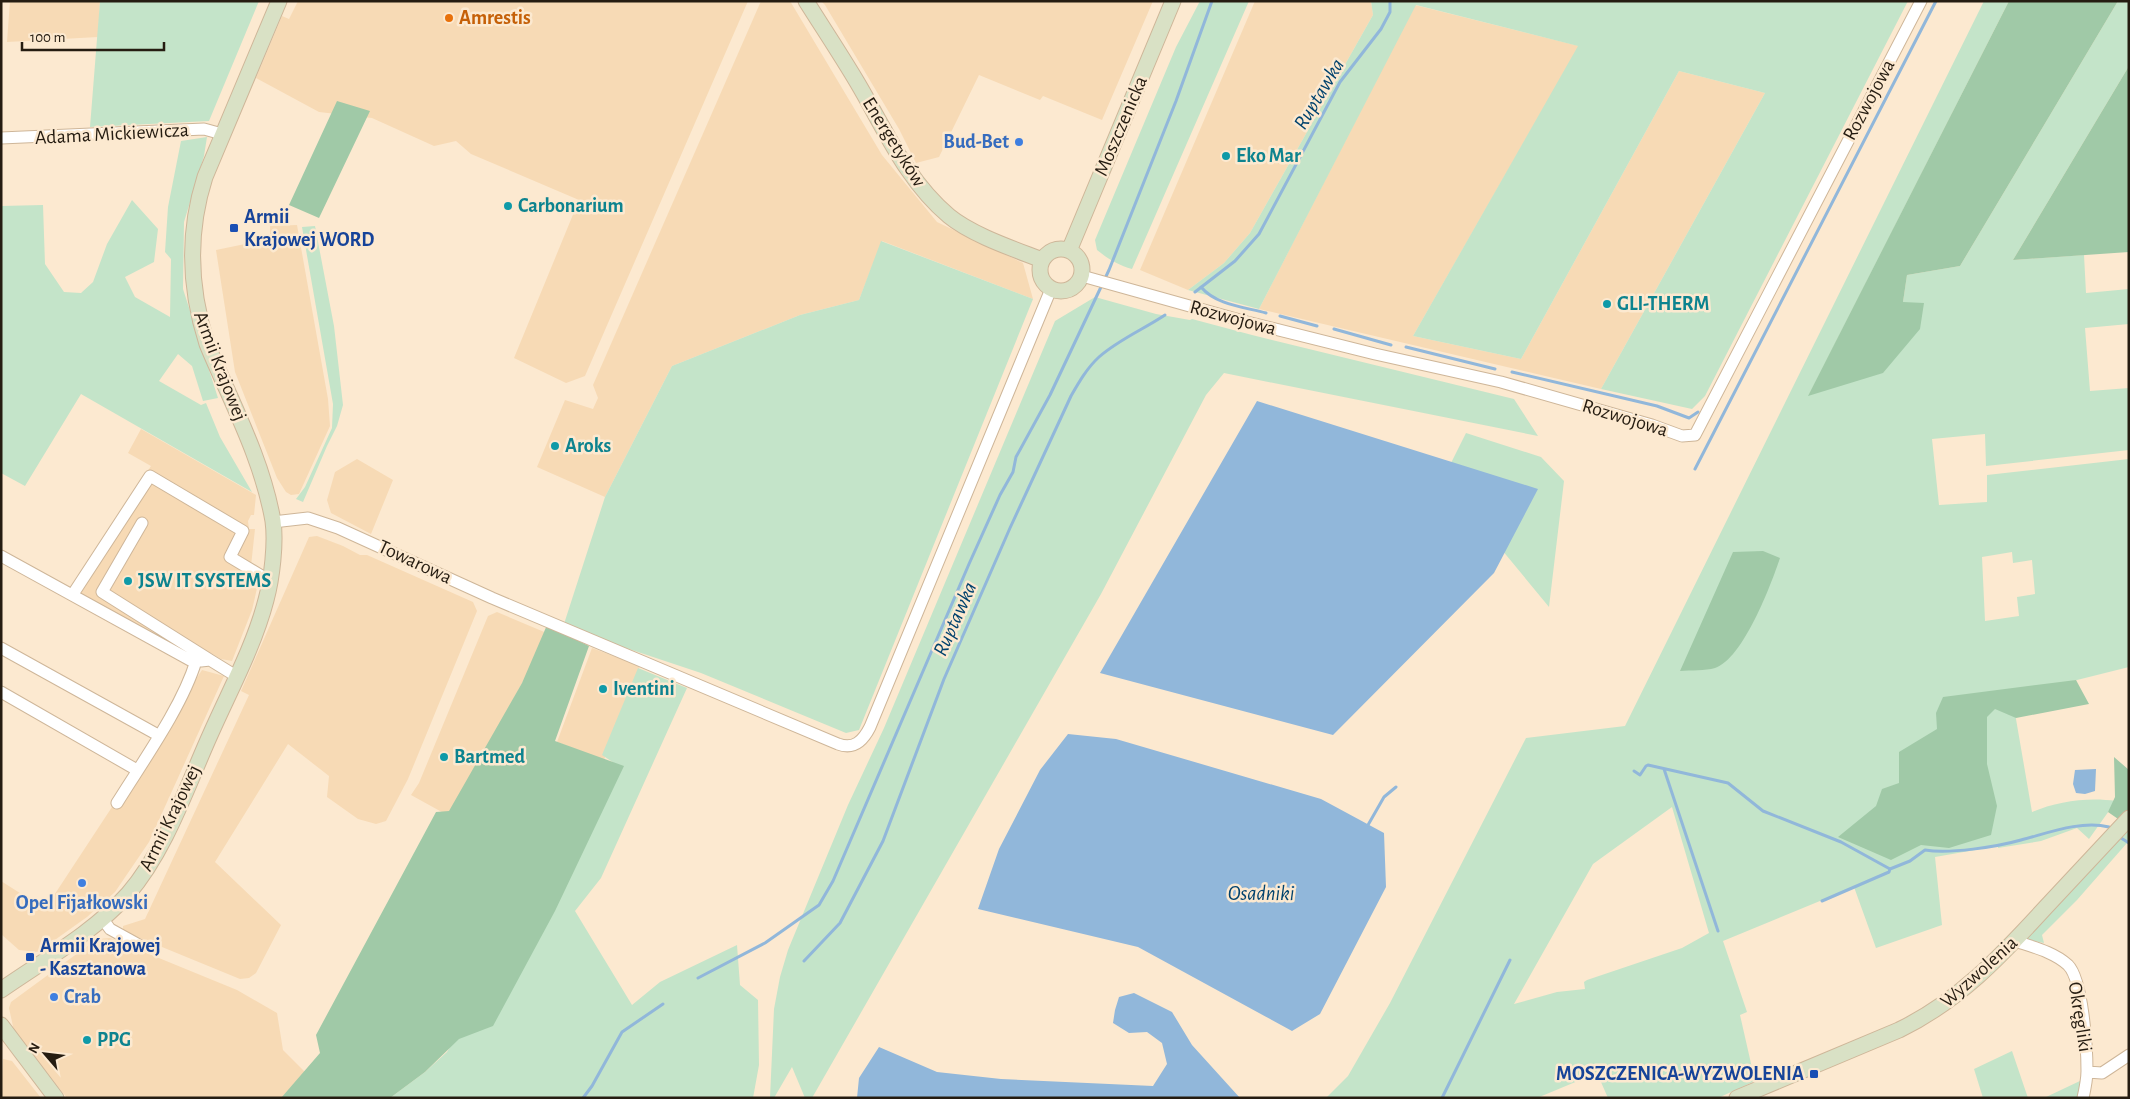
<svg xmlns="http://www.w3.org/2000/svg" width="2130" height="1099" viewBox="0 0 2130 1099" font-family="'Alegreya Sans',sans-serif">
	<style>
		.built { fill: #f7dab5 }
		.green { fill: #c4e4c9; fill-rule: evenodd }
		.forest { fill: #a0c9a7 }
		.water { fill: #91b7da }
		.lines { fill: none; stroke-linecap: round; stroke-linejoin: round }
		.stream { stroke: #91b7da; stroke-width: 3 }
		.street-casing { stroke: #ceb699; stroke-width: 13 }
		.secondary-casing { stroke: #ceb699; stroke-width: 17 }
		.street { stroke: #fff; stroke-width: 11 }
		.secondary { stroke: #d9e1c5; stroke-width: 15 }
		.food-dot { fill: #e8710a; stroke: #fce9d0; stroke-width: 2 }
		.shop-dot { fill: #3f7fe0; stroke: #fce9d0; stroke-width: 2 }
		.culture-dot { fill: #0f9aa8; stroke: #fce9d0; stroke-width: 2 }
		.transit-dot { fill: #1a4fb4; stroke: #fce9d0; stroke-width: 2 }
		.labels { text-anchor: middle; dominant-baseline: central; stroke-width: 5; stroke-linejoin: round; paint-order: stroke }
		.food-label { font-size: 20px; font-weight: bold; fill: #c56008; stroke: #fce9d0; text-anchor: start }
		.street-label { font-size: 20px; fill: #251c11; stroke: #fce9d0 }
		.shop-label { font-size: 20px; font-weight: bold; fill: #366cbe; stroke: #fce9d0; text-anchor: end }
		.culture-label { font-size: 20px; font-weight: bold; fill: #0d838f; stroke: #fce9d0; text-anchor: start }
		.transit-label { font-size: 20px; font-weight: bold; fill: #164399; stroke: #fce9d0; text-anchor: start }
		.water-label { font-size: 21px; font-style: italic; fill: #00426d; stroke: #fce9d0 }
	</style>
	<rect width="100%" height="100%" fill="#fce9d0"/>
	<path class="built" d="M10,1H100L98,37L7,42Z
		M298,1H748L585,376L566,383L514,358L579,200L471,154L456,141L434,146L372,118L319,112L256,78L282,16L289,19Z
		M761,1H790L882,155L937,222L1023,263L1033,299L882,241L859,300L800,315L672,366L605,497L537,467L565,400L593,409L598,398L593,385Z
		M821,1H1153L1102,120L1043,96L1040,100L979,75L939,157L916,163L899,129L825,5Z
		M1255,1H1371L1373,15L1250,233L1224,263L1188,290L1140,270Z
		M1415,5L1579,46L1413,336L1521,359L1679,71L1765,93L1601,389L1259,309Z
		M297,225L328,399L330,426L299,494L291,495L286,492L277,478L235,372L216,250L270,239V226Z
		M141,429L256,495L254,515H251L248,521L249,529H255L251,566L248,572L258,584L252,610L232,661L221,659L211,653L194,657L72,593L81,574L151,466L128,453Z
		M357,459L393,480L371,534L331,513L327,500L335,472Z
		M317,536L343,546L360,555H367L473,602L477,611L408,779L386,821L376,824L358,819L327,797L329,776L288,744L215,862L281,925L256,973L249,978L240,979L123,931V926L145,919L249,695L241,691L309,537Z
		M497,612L549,634L449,816L411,795L419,783L488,616Z
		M592,648L640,666L604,760L557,742Z
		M202,670L224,676L149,842L115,892L87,917L38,952L19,950L1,934V881L45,909Z
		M110,938L237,990L277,1013L283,1050L305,1072L281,1098H67L14,1031L9,1008L11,1002L97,939Z
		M3,1059L12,1061L41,1098H1Z"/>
	<path class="green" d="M100,1H259L209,121L90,127Z
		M1200,1H1249L1132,269C1118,265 1108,259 1097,250L1095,240L1176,47Z
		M1371,1H1908L1705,396L1692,409L1601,389L1765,93L1679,71L1521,359L1413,336L1578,46L1416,5L1259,309L1188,290L1224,263L1250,233L1373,15Z
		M1984,1H2009L1809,395L1903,302L1907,275L1960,266L2118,1H2129V66L2013,260L2084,255L2086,293L2129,289V324L2085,328L2090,391L2129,388V450L1986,466L1985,434L1932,439L1939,505L1987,502V475L2129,459V667L2073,681L2011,690L2032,812C2058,801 2089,797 2116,801L2089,839L2077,828L2041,841L1998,848V846L1935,857L1942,925L1876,948L1854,887L1723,941L1747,1012L1740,1015L1755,1081L1718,1098H1608L1597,1073L1537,1098H1326L1348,1076L1390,1003L1526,738L1625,726ZM2012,552L2013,563L2032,560L2035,594L2017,597L2019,616L1985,621L1982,557ZM1672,807L1709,933L1682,948L1587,980L1584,982L1585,989L1557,992L1514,1004L1593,864Z
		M207,137L204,156L184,222L183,289L218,398L203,401L192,366L178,354L159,381L201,405L206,403L220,437L252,492L81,394L25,486L1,473V206L43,205L45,264L64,292L81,293L93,282L107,244L132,200L158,229L154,262L125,277L135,297L170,317L171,259L165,252L168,207L181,141Z
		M315,226L334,326L343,405L337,426L327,446L303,502L296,499L305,487L332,428L333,404L302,227Z
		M881,241L1033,299L859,730L846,733L701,673L563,627L605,497L672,366L800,315L859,300Z
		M1095,297L1156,314L1190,320L1192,319L1252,335L1514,399L1538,436L1224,373L1206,395L1101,594L812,1098H805L792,1067L774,1098H770L774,1009L780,977L788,950L848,805L884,728L1055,321Z
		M1466,433L1541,457L1564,481L1549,607L1502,550L1450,465Z
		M638,668L687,688L601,878L575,911L632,1005L660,982L737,945L740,985L758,1000L759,1065L753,1098H390L425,1072L447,1052L620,767L602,755Z
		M2129,825V844L2127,843L2077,900L2042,935L2044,943L2029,940L2027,937Z
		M2012,1051L2028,1098H1983L1974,1069Z
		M2082,1080L2078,1098H2044Z"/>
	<path class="forest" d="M2009,1H2118L1960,266L1907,275L1903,302L1924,303L1920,329L1883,373L1808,396Z
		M2129,66V252L2013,260Z
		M337,101L370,111L319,218L289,205Z
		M1763,551L1780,558C1771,585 1743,659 1715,668C1705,671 1691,670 1680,671L1733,552Z
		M547,625L589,646L555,741L624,766L555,911L493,1026L459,1039L425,1072L390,1098H281L320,1053L316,1035L436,812L449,811L522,683Z
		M2076,680L2089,704L2016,718L1995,709L1987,717V764L1997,806L1991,835L1949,848L1921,845L1891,860L1838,837L1876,806L1882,789L1899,783V752L1937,729L1936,713L1943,697Z
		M2114,757L2129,770V812L2121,821L2108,812L2115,797Z"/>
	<path class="water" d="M1257,401L1538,489L1494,573L1333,735L1100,673Z
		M1068,734L1116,739L1321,799L1384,833L1386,887L1320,1014L1292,1031L1138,947L978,909L999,849L1040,770Z
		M2096,769L2095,791L2085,794L2076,793L2073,784L2075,770Z
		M1134,993L1172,1012L1192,1045L1240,1098H857L859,1078L879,1047L937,1072L1001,1079L1153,1086L1167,1064L1162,1043L1147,1032L1129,1033L1113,1023L1115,1010L1119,997Z"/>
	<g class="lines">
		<path class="stream" d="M1201,287C1216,305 1244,307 1266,313
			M1195,292L1235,261L1259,234L1340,82L1381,29L1390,12V1
			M1280,316L1317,326
			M1334,329L1391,345
			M1406,347L1495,369
			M1512,372L1657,406L1689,418L1698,412
			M1695,469L1936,1
			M1664,769L1718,931
			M1634,771L1640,775L1646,766L1648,765L1728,783L1763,811L1841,842L1890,869
			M1368,825L1384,797L1396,787
			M2121,838L2129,843
			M1822,901L1889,872L1890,869L1910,861L1925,850C1950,854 1996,847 2021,840C2048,833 2081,820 2109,827
			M804,961L840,923L883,841L944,679L1010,528L1071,396C1079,382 1087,368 1099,357C1118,340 1144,329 1165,315
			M698,978L765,943L819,905L833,881L969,564L1000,495L1013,472L1016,457L1050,395L1109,270L1176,101L1212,1
			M583,1098L592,1086L622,1032L663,1004
			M1442,1098L1510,960"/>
		<g class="street-casing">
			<path id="street" d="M1,138L204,129L222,134
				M1082,276L1247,322L1375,354L1501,382L1652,425L1682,436L1695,435L1921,1
				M273,522L308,518L338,528L492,598L838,744C854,750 863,741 870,727L1051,289
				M142,523L102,592L210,660
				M1,556L190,660L201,661L210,660L236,676
				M73,594L150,476L243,531L230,557L270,581
				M1,648L158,735
				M1,692L137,770
				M117,803C143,761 182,707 196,661
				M102,918L110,929L139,945
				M2015,941C2033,947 2054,952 2068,965C2083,980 2087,1049 2087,1071C2087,1080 2085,1089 2083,1098
				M2087,1072L2102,1073L2129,1055"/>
		</g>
		<g class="secondary-casing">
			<path id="secondary" d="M806,1C823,28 841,55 857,82C885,129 906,180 949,216C972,235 1014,249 1042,260
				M1040 270a21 21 0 1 1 42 0a21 21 0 1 1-42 0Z
				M1071,251V246L1173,1
				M1,990C44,960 93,933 128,894C166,850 187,786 211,733C230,690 254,646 266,600C272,578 276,543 273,521C262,458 231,402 207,344C189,288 187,233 205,177L279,1
				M1,1025L56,1098
				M1737,1098L1899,1030C1959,1001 2001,956 2045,908C2073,878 2101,848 2129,818"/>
		</g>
		<use href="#street" class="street"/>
		<use href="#secondary" class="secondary"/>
	</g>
	<circle class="food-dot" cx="449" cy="18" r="5"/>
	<g class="shop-dot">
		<circle cx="1019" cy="142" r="5"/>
		<circle cx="82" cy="883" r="5"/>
		<circle cx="54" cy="997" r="5"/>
	</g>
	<g class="culture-dot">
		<circle cx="1226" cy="156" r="5"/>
		<circle cx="508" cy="206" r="5"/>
		<circle cx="1607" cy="304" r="5"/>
		<circle cx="555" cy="446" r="5"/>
		<circle cx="128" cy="581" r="5"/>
		<circle cx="603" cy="689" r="5"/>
		<circle cx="444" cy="757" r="5"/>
		<circle cx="87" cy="1040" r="5"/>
	</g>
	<g class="transit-dot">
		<rect x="229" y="223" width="10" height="10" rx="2.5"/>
		<rect x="25" y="952" width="10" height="10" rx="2.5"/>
		<rect x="1809" y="1069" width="10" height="10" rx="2.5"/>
	</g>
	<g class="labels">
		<g class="food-label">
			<text x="459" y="18">Amrestis</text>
		</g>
		<g class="street-label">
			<text transform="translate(1869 100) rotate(-62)">Rozwojowa</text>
			<text transform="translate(1121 126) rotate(-67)">Moszczenicka</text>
			<text transform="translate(112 134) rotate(-3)">Adama Mickiewicza</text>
			<text transform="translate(894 142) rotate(58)">Energetyków</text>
			<text transform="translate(1233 318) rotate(15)">Rozwojowa</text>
			<text transform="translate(220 366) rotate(69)">Armii Krajowej</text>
			<text transform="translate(1625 418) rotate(17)">Rozwojowa</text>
			<text transform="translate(415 562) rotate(25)">Towarowa</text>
			<text transform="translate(170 818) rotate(-64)">Armii Krajowej</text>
			<text transform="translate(1979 972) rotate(-42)">Wyzwolenia</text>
			<text transform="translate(2080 1017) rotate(81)">Okręgliki</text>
		</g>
		<g class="shop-label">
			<text x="1009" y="142">Bud-Bet</text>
			<text x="82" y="903" text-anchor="middle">Opel Fijałkowski</text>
			<text x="64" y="997" text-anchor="start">Crab</text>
		</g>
		<g class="culture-label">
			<text x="1236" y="156">Eko Mar</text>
			<text x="518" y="206">Carbonarium</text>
			<text x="1617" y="304">GLI-THERM</text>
			<text x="565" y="446">Aroks</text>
			<text x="138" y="581">JSW IT SYSTEMS</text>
			<text x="613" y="689">Iventini</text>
			<text x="454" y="757">Bartmed</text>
			<text x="97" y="1040">PPG</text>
		</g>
		<g class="transit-label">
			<text x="244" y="217">Armii<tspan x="244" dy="23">Krajowej WORD</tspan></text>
			<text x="40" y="946">Armii Krajowej<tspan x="40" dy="23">- Kasztanowa</tspan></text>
			<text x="1804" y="1074" text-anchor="end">MOSZCZENICA-WYZWOLENIA</text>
		</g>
		<g class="water-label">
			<text transform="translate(1319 94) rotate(-59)">Ruptawka</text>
			<text transform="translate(955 619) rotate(-66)">Ruptawka</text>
			<text x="1261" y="893">Osadniki</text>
		</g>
	</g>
	<rect width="2130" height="1099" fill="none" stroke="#251c11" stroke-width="5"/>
	<g transform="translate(45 1054) rotate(298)" stroke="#fce9d0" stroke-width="4" paint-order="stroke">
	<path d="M0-4L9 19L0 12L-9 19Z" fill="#251c11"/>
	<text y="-8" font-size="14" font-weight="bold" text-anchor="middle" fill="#251c11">N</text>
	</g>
	<path d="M22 42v8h142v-8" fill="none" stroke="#251c11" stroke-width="2.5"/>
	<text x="30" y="42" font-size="15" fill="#251c11" stroke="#fce9d0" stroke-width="4" paint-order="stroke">100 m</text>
</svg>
